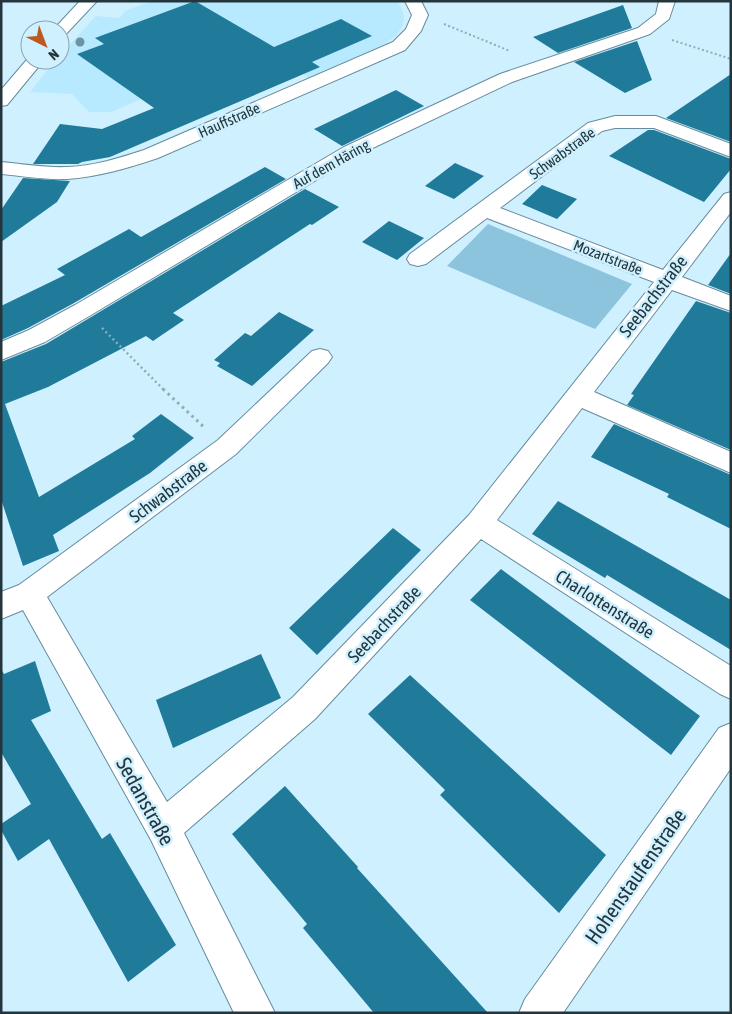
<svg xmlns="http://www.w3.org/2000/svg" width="732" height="1014" viewBox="0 0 732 1014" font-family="'Asap Condensed',sans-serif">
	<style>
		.built { fill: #b7e9ff }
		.green { fill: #8bc4dc }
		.building { fill: #207b9a }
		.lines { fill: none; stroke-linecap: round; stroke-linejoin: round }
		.minor-casing { stroke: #668c9d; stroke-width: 2 }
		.path-far2 { stroke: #90abb7; stroke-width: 2; stroke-dasharray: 2 2.5; stroke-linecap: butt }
		.path-far1 { stroke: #90abb7; stroke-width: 2.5; stroke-dasharray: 2 3; stroke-linecap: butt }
		.path { stroke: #90abb7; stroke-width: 3; stroke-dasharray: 2.5 4; stroke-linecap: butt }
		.minor { fill: #fff; fill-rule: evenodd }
		.tree { fill: #6f92a2 }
		.labels { text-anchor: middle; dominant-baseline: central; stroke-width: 5; stroke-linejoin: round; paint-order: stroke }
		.far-street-label { font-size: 15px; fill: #24353c; stroke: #cff0ff }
		.street-label { font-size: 18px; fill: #24353c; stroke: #cff0ff }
		.near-street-label { font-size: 21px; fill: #24353c; stroke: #cff0ff }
	</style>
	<rect width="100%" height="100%" fill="#cff0ff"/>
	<path class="built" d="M152,1H398L404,16L403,25L396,36L382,45L309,78L259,49L111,112H89L72,94L30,92L56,60H60V55L96,16L120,18L125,11Z"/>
	<path class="green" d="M488,224L632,284L595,329L447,266Z"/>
	<path class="building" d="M195,1L274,47L341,19L372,36L312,62L320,67L110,157L82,162L78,164H33L60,124L102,129L154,108L77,54L104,44L95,38Z
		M623,5L632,28L558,53L533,37Z
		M637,41L652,80L625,93L574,62Z
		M731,74V142L666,118Z
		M396,90L424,106L342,146L314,129Z
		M648,130H654L731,159V169L704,202L609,156Z
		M455,163L484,176L454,199L425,186Z
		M265,167L286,179L74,303L28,328L1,340V306L65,275L57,269L129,229L141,237Z
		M23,178L70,181L57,202L1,242V210Z
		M542,185L577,199L557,219L522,204Z
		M305,189L339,207L312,225L310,224L173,313L184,320L153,341L146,336L48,387L5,404L39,497L135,439L132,436L161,414L194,438L150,473L53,535L59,551L23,566L1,499V362L46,344Z
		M389,221L424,238L397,260L362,242Z
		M731,253V294L708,285Z
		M696,301L731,313V450L627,405L634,395L631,394Z
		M279,312L314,330L252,386L217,366L220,363L214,360L245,333L251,336Z
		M614,424L731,475V529L667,497L669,494L591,457Z
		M558,501L731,600V650L607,575L605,578L532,534Z
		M393,528L421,550L317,655L289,628Z
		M501,569L700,716L671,755L470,600Z
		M261,654L281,698L173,748L156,700Z
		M35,661L51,711L31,720L102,839L110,833L176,945L128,982L49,839L18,861L1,830V824L31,804L1,752V669L4,674Z
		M410,675L606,855L559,913L440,795L445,790L368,714Z
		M285,786L358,867L357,868L488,1013H374L303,928L307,924L232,834Z"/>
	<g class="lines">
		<g class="minor-casing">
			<path id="minor" d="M80,1H97L66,34L60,36V30H53Z
				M405,1H421L428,15L421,31L405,50L158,158C128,168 98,177 67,179C45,180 23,176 1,174V162C23,164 46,168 68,167C94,166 119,158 144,150L393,42L406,29L412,15Z
				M659,1H675L669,19L650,34L512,82L358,155L91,315L45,342L1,360V342L29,330L75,305L344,147L500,74L638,28L656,14Z
				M30,56V60H44L7,105L1,106V90Z
				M615,116H656L731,144V157L654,128H615L602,131L500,208L663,270L724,194L731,192V212L682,277L731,296V311L672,290L594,392L731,452V473L582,408L497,520L731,666V699L720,694L481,539L315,719L184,833L275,1013H234L151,840L23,610L1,619V592L19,585L218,440L312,351L320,349L328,351L332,357L328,363L236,454L47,597L167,802L293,697L469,515L654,282L487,218L426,264L418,266L410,264L407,259L410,254L588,123Z
				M731,723V768L563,1013H519L525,999L719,728Z"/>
		</g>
		<path class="path-far2" d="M444,24L510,51
			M672,40L731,59"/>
		<path class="path-far1" d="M102,328L165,391"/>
		<path class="path" d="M163,389L205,428"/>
		<use href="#minor" class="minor"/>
	</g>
	<circle class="tree" cx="80" cy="42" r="4.5"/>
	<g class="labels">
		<g class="far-street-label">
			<text transform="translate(229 120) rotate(-24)">Hauffstraße</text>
			<text transform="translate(562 153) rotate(-36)">Schwabstraße</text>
			<text transform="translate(331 164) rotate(-29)">Auf dem Häring</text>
			<text transform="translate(608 257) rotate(21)">Mozartstraße</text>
		</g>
		<g class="street-label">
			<text transform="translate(653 296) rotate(-52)">Seebachstraße</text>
			<text transform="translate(168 491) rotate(-37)">Schwabstraße</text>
			<text transform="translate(605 604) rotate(32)">Charlottenstraße</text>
			<text transform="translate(384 624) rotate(-47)">Seebachstraße</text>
		</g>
		<g class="near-street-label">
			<text transform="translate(146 801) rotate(61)">Sedanstraße</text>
			<text transform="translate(635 876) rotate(-55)">Hohenstaufenstraße</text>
		</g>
	</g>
	<rect width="732" height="1014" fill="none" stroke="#24353c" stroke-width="5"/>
	<g transform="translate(45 45) rotate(138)"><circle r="24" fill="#cff0ff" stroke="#8ba5b1"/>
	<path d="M0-4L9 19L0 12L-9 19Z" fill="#bc5920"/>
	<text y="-8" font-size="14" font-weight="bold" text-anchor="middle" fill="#24353c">N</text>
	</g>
</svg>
